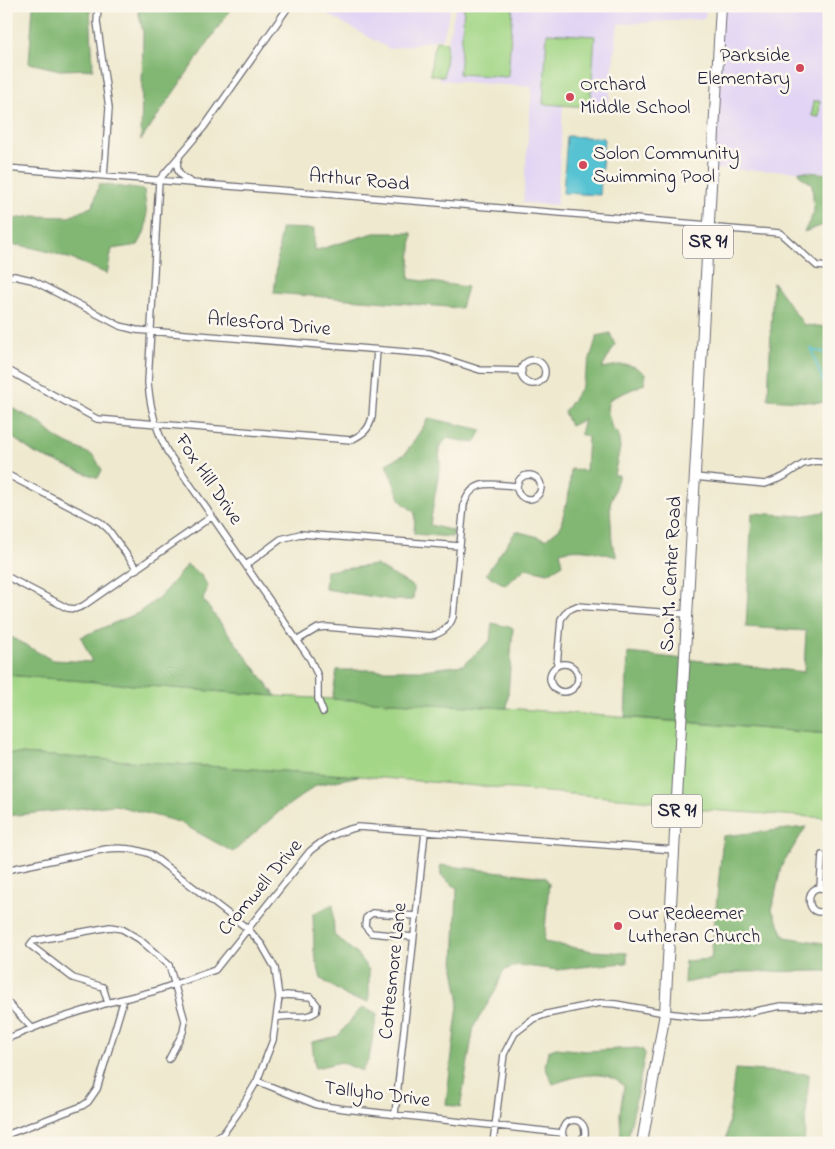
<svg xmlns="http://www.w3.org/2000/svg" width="835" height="1149" viewBox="0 0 835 1149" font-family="'Indie Flower',sans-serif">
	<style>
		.built { fill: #e1d4f4 }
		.green { fill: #a3d686; stroke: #627c60 }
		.forest { fill: #82b773; stroke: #526c57 }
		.water { fill: #57c2d2; stroke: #3c7286 }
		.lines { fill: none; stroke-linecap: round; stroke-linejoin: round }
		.stream { stroke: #57c2d2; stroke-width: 2 }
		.minor-casing { stroke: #6a686f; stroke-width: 8 }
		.primary-casing { stroke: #6a686f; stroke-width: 12 }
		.minor { stroke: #fff; stroke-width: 5.5 }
		.primary { stroke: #fff; stroke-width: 10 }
		.poi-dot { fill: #d1495b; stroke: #fbf7ec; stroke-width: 2 }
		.labels { text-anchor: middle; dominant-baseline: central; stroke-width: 5; stroke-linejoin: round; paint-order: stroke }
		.shield { fill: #fbf7ec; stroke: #636270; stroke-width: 1 }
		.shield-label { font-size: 19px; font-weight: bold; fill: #22223b }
		.poi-label { font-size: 20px; fill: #22223b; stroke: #fbf7ec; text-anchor: start }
		.street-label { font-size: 20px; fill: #22223b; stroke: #fbf7ec }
	</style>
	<rect width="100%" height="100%" fill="#fbf7ec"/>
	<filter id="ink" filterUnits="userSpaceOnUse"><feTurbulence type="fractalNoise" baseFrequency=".02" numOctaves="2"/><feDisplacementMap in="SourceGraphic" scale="10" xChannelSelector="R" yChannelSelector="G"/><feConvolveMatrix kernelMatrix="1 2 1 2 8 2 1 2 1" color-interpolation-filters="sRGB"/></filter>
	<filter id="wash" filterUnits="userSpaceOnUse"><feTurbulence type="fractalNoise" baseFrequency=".0096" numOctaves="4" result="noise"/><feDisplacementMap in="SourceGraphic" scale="20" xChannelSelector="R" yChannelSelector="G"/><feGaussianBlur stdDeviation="1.12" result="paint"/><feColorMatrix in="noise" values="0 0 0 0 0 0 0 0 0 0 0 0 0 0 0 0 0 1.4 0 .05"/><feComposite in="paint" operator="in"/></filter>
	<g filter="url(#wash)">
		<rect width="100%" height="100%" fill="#efe9cf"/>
		<path class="built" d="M313,6H451L443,38L390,49Z
			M456,6H706L705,19L618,24L608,108L563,106L557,205L523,203L532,87L439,80Z
			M721,6H829V175L826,172L712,169Z"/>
		<path class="green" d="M464,6H513L508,77L459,74Z
			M547,33L595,36L590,107L543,104Z
			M436,41L447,42L444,77L430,75L433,51Z
			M813,101H820L819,117L812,116Z
			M6,675L276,696L507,708L829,734V818L677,808V803L666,802L359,776L6,753Z"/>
		<path class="forest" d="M33,6L90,7L93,69L60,70L29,63Z
			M137,6H233L141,140L143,32Z
			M799,171L829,174V223L804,232L814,212L812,184L800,176Z
			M99,184L144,190C146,212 151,224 138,245L112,249L107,274C74,259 43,247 6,244V220L33,216L69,217L93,206Z
			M281,228L314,229V251L374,233H412L409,279L467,287L461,308L274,293Z
			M773,282L804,325L829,327V403L768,399Z
			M610,333L615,345L602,368C621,365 630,360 646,375L644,384L610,399L607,408L612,429L618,434L620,448L614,475H619L610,504L612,542L617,557C598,552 579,546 560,552L563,564L548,573L526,568L505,585L486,574L516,531L546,539L560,528L569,493L571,469L586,471L588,437L580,434L584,419L570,426L564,412L581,388L597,336Z
			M10,407L39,422L58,439L94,456L102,470L98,478L36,454L13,438H6V408Z
			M429,418L482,430L475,443L447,438L439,448L440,465L430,525L454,531L452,537L414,534L415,513L401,501L386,464L405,454Z
			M829,511V734L625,717L628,653L804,672L806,631L746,627L752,513L802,516Z
			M187,565L200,574L208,586L203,600L276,696L6,675V634L52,660L92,662L81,637L138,613L160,597Z
			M376,565L414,587L413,600H393L325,589L326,571Z
			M492,623L513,628L507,708L332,699L337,670H423L463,665L490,641Z
			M6,753L359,776L317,785L280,811L233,852L179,822L115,805L6,816Z
			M806,827L781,867L772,910L785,937L829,944V971L740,972L684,983L685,961L711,959L723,836Z
			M440,865L545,877L549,883L544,942L593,951L627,953V963L598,965L558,970L517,965L503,971L496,990L474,1026L460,1108L446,1104L459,997L454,969L457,888L441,876Z
			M333,904L334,935L356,953L369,970V1002L348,997L321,979L314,951L313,914Z
			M362,1007L377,1014L369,1058L362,1071L341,1062L315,1068L312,1042L338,1036Z
			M556,1048L586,1051L638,1048L643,1050L645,1054L627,1143H621L620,1113L624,1086C604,1067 576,1076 553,1084L545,1067L548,1051Z
			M735,1069L809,1074L804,1143H726Z"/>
		<path class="water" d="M567,136L604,138L600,195L563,193Z"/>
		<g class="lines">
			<path class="stream" d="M811,348L825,388
				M811,350L828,353"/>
		</g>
	</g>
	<g filter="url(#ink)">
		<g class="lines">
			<g class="minor-casing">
				<path id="minor" d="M98,6L97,22L109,108L104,176
					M179,158C174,169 180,177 191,182
					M6,168L709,225L717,228L780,233L817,266L829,267
					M159,180L148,383C150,407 156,430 167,451L310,659L318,676V699L323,712
					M159,180L204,127L289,6
					M6,278L14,276L32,280L120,326L136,330L431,354L480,370L522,371
					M521 372a12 12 0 1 1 24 0a12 12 0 1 1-24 0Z
					M6,369L97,419L351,440C363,434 369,430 372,417L377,350
					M6,474L100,522L108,529L137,569
					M517 487a12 12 0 1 1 24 0a12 12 0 1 1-24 0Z
					M695,477L765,484L783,477L803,464L815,461L829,462
					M246,565L281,539L300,534L460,546
					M6,576L67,608L75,609L83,606L211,517
					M298,640L318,628L326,627L430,636C442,634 449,628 453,617L464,504C473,477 493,485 517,486
					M550 678a14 14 0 1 1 28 0a14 14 0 1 1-28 0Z
					M557,665L561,619L568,610L577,606L687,614
					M6,870L106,849C122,847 135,848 150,854L248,929L262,945L275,968L279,997L273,1040L257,1081L238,1113L223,1134L209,1143
					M820,888L822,855
					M829,892C803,874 803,926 829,908
					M413,937L371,933L365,926L366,918L372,913L416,916
					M6,1001L32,1028
					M108,1003L103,987L73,978L30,945L33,941L110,927L122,929L139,939L169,965L185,1021L183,1032L169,1059
					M276,1018C291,1013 303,1021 316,1012L317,1005L311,997L286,995L279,997
					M6,1039L51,1021L111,1002L155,991L215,970L310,851C327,837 337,832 358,827L675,850
					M257,1081L317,1105L345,1109L562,1133
					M395,1114L425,832
					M6,1135L82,1106L88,1102L97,1089L124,999
					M493,1143L504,1054L515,1033L533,1019L547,1014L600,1003L616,1004L665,1013L701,1017L730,1016L781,1006L829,1008
					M570,1143L563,1137C558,1116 587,1114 585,1135L578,1143"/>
			</g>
			<g class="primary-casing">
				<path id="primary" d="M642,1143L665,1013L721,6"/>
			</g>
			<use href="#minor" class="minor"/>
			<use href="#primary" class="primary"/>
		</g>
	</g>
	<g class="poi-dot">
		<circle cx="800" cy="68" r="5"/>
		<circle cx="570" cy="97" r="5"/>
		<circle cx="583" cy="165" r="5"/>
		<circle cx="618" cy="926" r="5"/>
	</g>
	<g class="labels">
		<g class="shield">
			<rect x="683" y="225.5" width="50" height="33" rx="4"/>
			<rect x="652" y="794.5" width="50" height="33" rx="4"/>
		</g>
		<g class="shield-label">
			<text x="708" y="242">SR 91</text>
			<text x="677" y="811">SR 91</text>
		</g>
		<g class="poi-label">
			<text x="790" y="56" text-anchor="end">Parkside<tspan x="790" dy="23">Elementary</tspan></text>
			<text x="580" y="85">Orchard<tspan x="580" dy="23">Middle School</tspan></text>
			<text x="593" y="154">Solon Community<tspan x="593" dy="23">Swimming Pool</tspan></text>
			<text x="628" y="914">Our Redeemer<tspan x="628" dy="23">Lutheran Church</tspan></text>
		</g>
		<g class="street-label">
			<text transform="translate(359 181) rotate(5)">Arthur Road</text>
			<text transform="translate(269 325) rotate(5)">Arlesford Drive</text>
			<text transform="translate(208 480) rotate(56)">Fox Hill Drive</text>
			<text transform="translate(672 574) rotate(-87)">S.O.M. Center Road</text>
			<text transform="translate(261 888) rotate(-50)">Cromwell Drive</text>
			<text transform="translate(394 971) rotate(-84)">Cottesmore Lane</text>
			<text transform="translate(377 1095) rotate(7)">Tallyho Drive</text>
		</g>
	</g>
	<rect width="835" height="1149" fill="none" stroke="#fbf7ec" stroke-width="25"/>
</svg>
